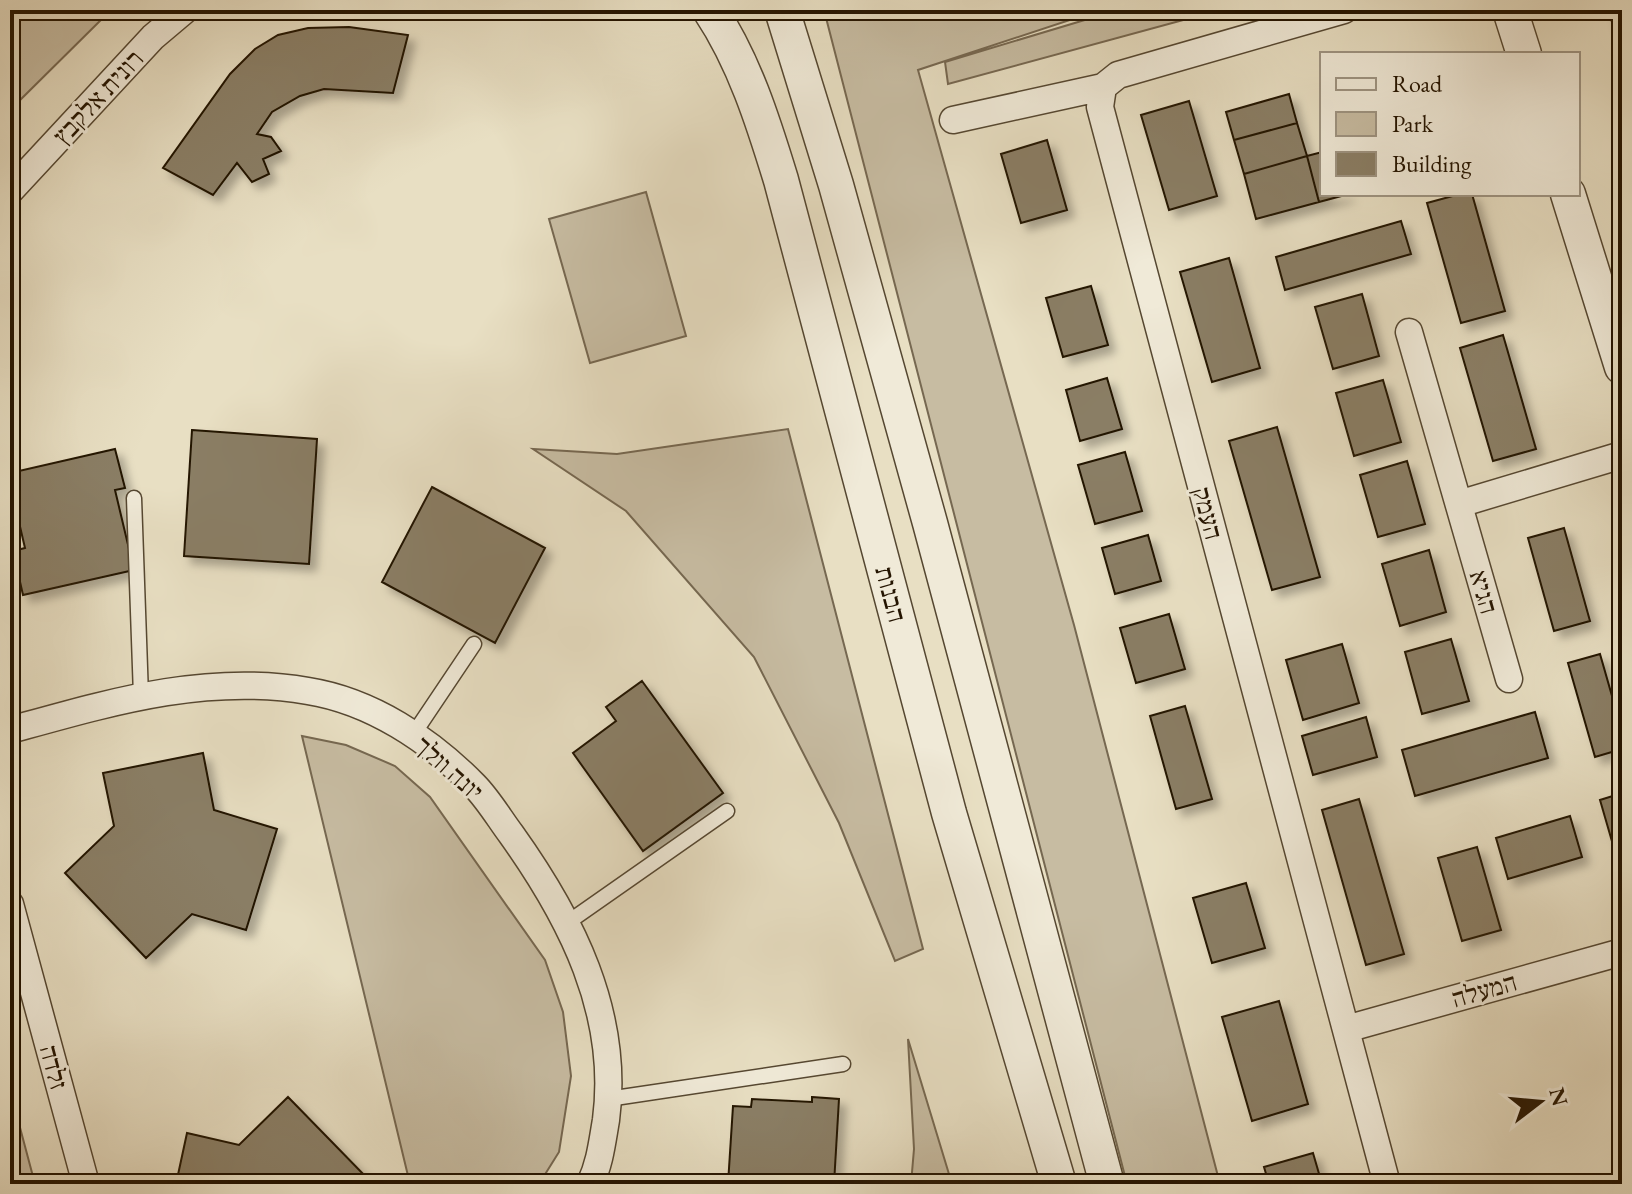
<svg xmlns="http://www.w3.org/2000/svg" width="1632" height="1194" viewBox="0 0 1632 1194" font-family="'EB Garamond','Frank Ruhl Libre',serif">
	<style>
		.green { fill: #c7bca2; stroke: #766851; stroke-width: 2 }
		.building { fill: #8a7e65; stroke: #241400; stroke-width: 2; filter: url(#shadow) }
		.lines { fill: none; stroke-linecap: round; stroke-linejoin: round }
		.service-casing { stroke: #554731; stroke-width: 17 }
		.minor-casing { stroke: #554731; stroke-width: 29 }
		.tertiary-casing { stroke: #554731; stroke-width: 37 }
		.service { stroke: #f0ead8; stroke-width: 14 }
		.minor { stroke: #f0ead8; stroke-width: 26 }
		.tertiary { stroke: #f0ead8; stroke-width: 34 }
		.labels { text-anchor: middle; dominant-baseline: central; stroke-width: 6; stroke-linejoin: round; paint-order: stroke }
		.street-label { font-size: 26px; fill: #241400; stroke: #f0ead8 }
	</style>
	<defs>
		<filter id="shadow"><feDropShadow dx="7" dy="7" stdDeviation="4" flood-color="#0004"/></filter>
	</defs>
	<rect width="100%" height="100%" fill="#e8dfc3"/>
	<filter id="stains"><feTurbulence type="fractalNoise" baseFrequency=".0025" numOctaves="4"/><feColorMatrix values="0 0 0 0 .2 0 0 0 0 .09 0 0 0 0 .02 0 0 0 .5 -.17"/></filter>
	<radialGradient id="worn" r=".72"><stop offset=".6" stop-color="#630" stop-opacity="0"/><stop offset="1" stop-color="#630" stop-opacity=".3"/></radialGradient>
	<path class="green" d="M10,10H111L10,110Z
		M824,10H1100L918,70L1074,625L1220,1184H1127Z
		M1118,10H1220L948,84L945,62Z
		M646,192L686,336L590,363L549,219Z
		M788,429L923,949L895,961L839,823L754,657L626,511L533,449L617,454Z
		M302,736L346,745L395,766L430,797L545,960L563,1012L571,1076L559,1152L539,1184H410Z
		M908,1039L952,1184H911L914,1149Z
		M10,1090L35,1184H10Z"/>
	<path class="building" d="M1608,10H1622V52Z
		M349,27L408,35L393,93L324,89L300,96L272,112L257,134L271,137L281,151L263,159L269,174L252,182L237,163L213,195L163,168L230,74L255,49L278,35L308,28Z
		M1289,94L1297,123L1234,140L1226,112Z
		M1189,101L1217,196L1169,210L1141,115Z
		M1297,123L1307,156L1244,174L1234,140Z
		M1047,140L1067,210L1021,223L1001,154Z
		M1322,152V194H1349L1319,202L1307,156Z
		M1307,156L1319,202L1256,219L1244,174Z
		M1460,194H1472L1505,311L1461,323L1427,203Z
		M1401,221L1411,254L1285,290L1276,257Z
		M1229,258L1260,368L1212,382L1180,272Z
		M1091,286L1108,345L1063,357L1046,298Z
		M1362,294L1379,356L1333,369L1315,307Z
		M1503,335L1536,449L1493,461L1460,348Z
		M1107,378L1122,429L1080,441L1066,390Z
		M1383,380L1401,442L1354,456L1336,393Z
		M1277,427L1320,577L1272,590L1229,441Z
		M192,430L317,439L309,564L184,556Z
		M115,449L125,488L115,490L134,570L23,595L13,551L25,548L18,518L10,520V473Z
		M1125,452L1142,511L1095,524L1078,465Z
		M1407,461L1425,524L1378,537L1360,475Z
		M432,487L545,548L495,643L382,582Z
		M1564,528L1590,621L1554,631L1528,538Z
		M1148,535L1161,581L1115,594L1102,548Z
		M1429,550L1446,612L1400,626L1382,564Z
		M1169,614L1185,669L1136,683L1120,628Z
		M1451,639L1469,701L1422,714L1405,652Z
		M1342,644L1359,703L1303,720L1286,660Z
		M1600,654L1622,731V749L1595,757L1568,663Z
		M642,681L723,793L643,851L573,753L616,721L606,707Z
		M1185,706L1212,799L1176,809L1150,716Z
		M1535,712L1548,758L1415,796L1402,750Z
		M1366,717L1377,757L1313,775L1302,736Z
		M203,753L214,810L277,829L246,930L192,914L146,958L65,873L114,826L103,773Z
		M1622,793V876L1600,800Z
		M1359,799L1404,954L1366,965L1322,810Z
		M1570,816L1582,857L1508,879L1496,838Z
		M1477,847L1501,930L1462,941L1438,858Z
		M1246,883L1265,948L1212,963L1193,898Z
		M1279,1001L1308,1104L1252,1121L1222,1017Z
		M288,1097L370,1181L367,1184H176L187,1133L239,1145Z
		M812,1097L839,1099L834,1184H728L733,1106L751,1107L752,1099L812,1102Z
		M1313,1153L1322,1184H1269L1264,1167Z"/>
	<g class="lines">
		<g class="service-casing">
			<path id="service" d="M134,498L141,696
				M413,735L474,644
				M567,923L727,811
				M608,1099L843,1064"/>
		</g>
		<g class="minor-casing">
			<path id="minor" d="M1344,10L1118,75L1103,87L1100,107L1387,1184
				M953,120L1103,87
				M10,191L153,37L185,10
				M1409,332L1509,679
				M1459,504L1622,455
				M10,730C108,703 206,673 308,691C371,701 430,740 474,785C488,799 499,818 511,834C571,918 620,1013 606,1120C602,1143 600,1163 590,1184
				M10,904L86,1184
				M1346,1029L1622,952"/>
		</g>
		<g class="tertiary-casing">
			<path id="tertiary" d="M710,10C744,61 763,121 781,180L949,813L1059,1184
				M782,10L836,185L930,523L1107,1184
				M1510,10L1524,54
				M1568,194L1622,367"/>
		</g>
		<use href="#service" class="service"/>
		<use href="#minor" class="minor"/>
		<use href="#tertiary" class="tertiary"/>
	</g>
	<g class="labels">
		<g class="street-label">
			<text transform="translate(98 97) rotate(-47)">רונית אלקבץ</text>
			<text transform="translate(1208 513) rotate(75)">העמק</text>
			<text transform="translate(1484 592) rotate(74)">הגיא</text>
			<text transform="translate(891 594) rotate(75)">הבנות</text>
			<text transform="translate(449 768) rotate(42)">יונה וולך</text>
			<text transform="translate(1484 990) rotate(-16)">המעלה</text>
			<text transform="translate(54 1067) rotate(75)">זלדה</text>
		</g>
	</g>
	<rect width="1632" height="1194" fill="none" stroke="#e8dfc3" stroke-width="40"/>
	<rect x="12" y="12" width="1608" height="1170" fill="none" stroke="#241400" stroke-width="4"/>
	<rect x="20" y="20" width="1592" height="1154" fill="none" stroke="#241400" stroke-width="2"/>
	<rect x="1320" y="52" width="260" height="144" fill="#f0ead8" stroke="#9e9482" stroke-width="2"/>
	<rect x="1336" y="78" width="40" height="12" fill="#f0ead8" stroke="#9e9482" stroke-width="2"/>
	<text x="1392" y="92" font-size="24" fill="#241400">Road</text>
	<rect x="1336" y="112" width="40" height="24" fill="#c7bca2" stroke="#9e9482" stroke-width="2"/>
	<text x="1392" y="132" font-size="24" fill="#241400">Park</text>
	<rect x="1336" y="152" width="40" height="24" fill="#8a7e65" stroke="#9e9482" stroke-width="2"/>
	<text x="1392" y="172" font-size="24" fill="#241400">Building</text>
	<g transform="translate(1540 1102) rotate(74)" stroke="#f0ead8" stroke-width="6" paint-order="stroke">
	<path d="M0-6L14 30L0 20L-14 30Z" fill="#241400"/>
	<text y="-12" font-size="22" font-weight="bold" text-anchor="middle" fill="#241400">N</text>
	</g>
	<rect width="100%" height="100%" filter="url(#stains)"/>
	<rect width="100%" height="100%" fill="url(#worn)"/>
</svg>
